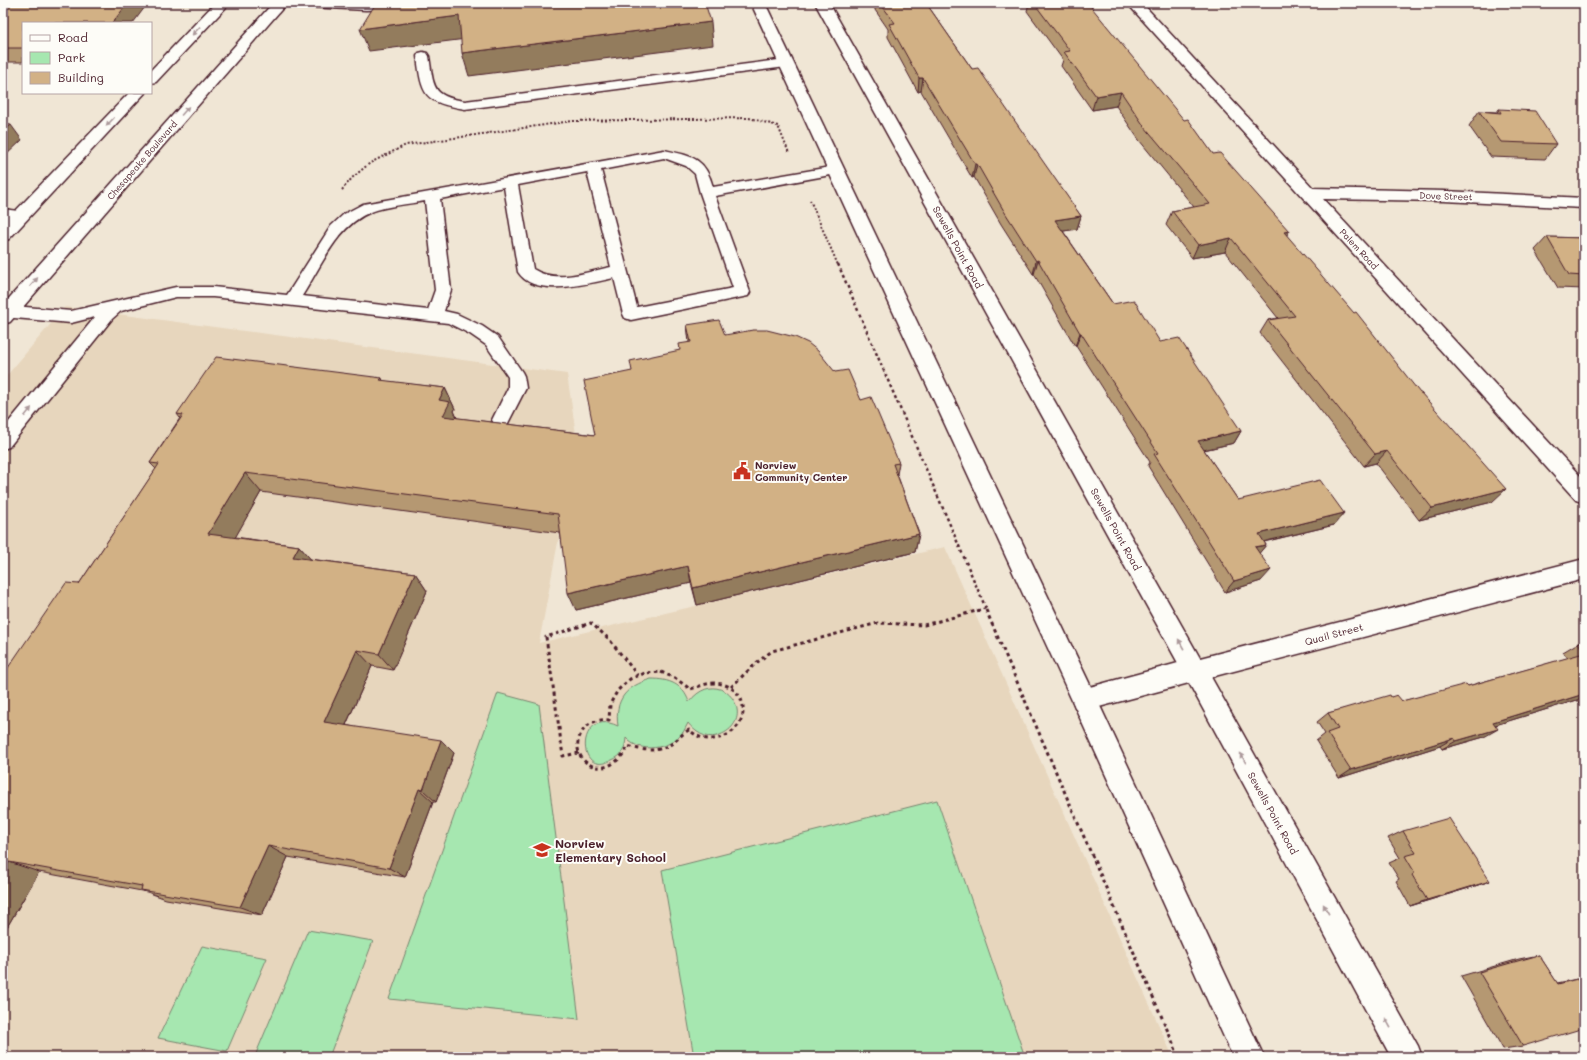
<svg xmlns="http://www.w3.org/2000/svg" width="1587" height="1060" viewBox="0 0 1587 1060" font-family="Mali,sans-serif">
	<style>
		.built { fill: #e7d6bd }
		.green { fill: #a6e7b0; stroke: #78836e }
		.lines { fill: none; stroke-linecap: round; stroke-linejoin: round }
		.service-casing { stroke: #4a1f2b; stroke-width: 3 }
		.minor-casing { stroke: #4a1f2b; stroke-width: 3 }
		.secondary-casing { stroke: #4a1f2b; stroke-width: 3 }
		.path-far2 { stroke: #4a1f2b; stroke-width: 2; stroke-dasharray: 2 2; stroke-linecap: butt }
		.path-far1 { stroke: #4a1f2b; stroke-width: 2.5; stroke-dasharray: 3 3; stroke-linecap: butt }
		.path { stroke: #4a1f2b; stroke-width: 3; stroke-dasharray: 3.5 3.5; stroke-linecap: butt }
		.service { fill: #fdfcf7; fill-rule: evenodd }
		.minor { fill: #fdfcf7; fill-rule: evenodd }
		.secondary { fill: #fdfcf7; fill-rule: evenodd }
		.wall { fill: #b59872; stroke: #4a1f2b }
		.shaded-wall { fill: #937c5d; stroke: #4a1f2b }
		.building { fill: #d2b185; stroke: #4a1f2b }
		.oneway { fill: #ac999b }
		.labels { text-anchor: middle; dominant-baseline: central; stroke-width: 4; stroke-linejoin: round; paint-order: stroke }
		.far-street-label { font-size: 9px; fill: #4a1f2b; stroke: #fdfcf7 }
		.street-label { font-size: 10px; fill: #4a1f2b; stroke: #fdfcf7 }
		.poi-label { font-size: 10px; font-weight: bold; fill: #4a1f2b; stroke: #fdfcf7; text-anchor: start }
		.near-poi-label { font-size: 12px; font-weight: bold; fill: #4a1f2b; stroke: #fdfcf7; text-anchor: start }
	</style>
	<rect width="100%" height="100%" fill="#f0e6d5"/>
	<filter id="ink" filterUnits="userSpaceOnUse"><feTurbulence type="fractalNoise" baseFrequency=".025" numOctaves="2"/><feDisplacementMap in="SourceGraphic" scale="8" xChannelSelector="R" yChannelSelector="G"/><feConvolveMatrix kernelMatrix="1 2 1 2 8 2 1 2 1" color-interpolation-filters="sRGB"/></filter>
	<g filter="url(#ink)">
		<path class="built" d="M65,307L567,374L577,441L539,643L945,547L1173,1057H3V380Z"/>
		<path class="green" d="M651,679C669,679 683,684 689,702C721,661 763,721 717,736C705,739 695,732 688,723C686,727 684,731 682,734C669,749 640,754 626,738C625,749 622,756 612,760C575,780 576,706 618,726C614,699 627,686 651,679Z
			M498,693L539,704L579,1019L389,999Z
			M937,800L1025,1057H694L662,870Z
			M308,930L373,941L329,1057L255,1056Z
			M202,946L267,958L227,1051L158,1038Z"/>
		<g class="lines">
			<g class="service-casing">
				<path id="service" d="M304,3H427L425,6L421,7L366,10L310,7L306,6Z
					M423,52L427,53L429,56C434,87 431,96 465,101L786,59L790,60L792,63L790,66L786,67L465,109C424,102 422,96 417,56L419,53Z
					M664,150C691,156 705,157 713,187L836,166L841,167L843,170L841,173L836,174L715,196L750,292L748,296L631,320L625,318L623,314L614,278C589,283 535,299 518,272L504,187L440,199L451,290L444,311L457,314L482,326L498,337L522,372L524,376L526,388L507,425L501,427L495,425L492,420L508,388V377L486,345L470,334L448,323L213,297H176L121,311L112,319L9,447L3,449V429L95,317L71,323L3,317V305L71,311L176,287H213L287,295L331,226L344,214L363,204ZM664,158L686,166L695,174L700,193L733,288L637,307L601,170ZM587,172L611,267C586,272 557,284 533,269L518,185ZM425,201L435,290L428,310L302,296C321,267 337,225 371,212C385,206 410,204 425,201Z"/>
			</g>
			<g class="minor-casing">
				<path id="minor" d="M815,3H829L1200,658L1584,559V579L1211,677L1418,1046L1422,1057H1391L1189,683L1084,711L1075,707L1072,699L1075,691L1178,663Z
					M1127,3H1142L1313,188L1444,191L1584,198V208L1444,201L1323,199L1584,480V503L1576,500Z
					M3,209L26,212L29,216L26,220L20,222L3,221Z"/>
			</g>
			<g class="secondary-casing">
				<path id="secondary" d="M215,3H230L156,82L151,83V70Z
					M273,3H287L10,322L3,324V305Z
					M751,3H765L1093,691L1264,1057H1233L1075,707Z
					M129,93H145L9,239L3,241V224Z"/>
			</g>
			<path class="path-far2" d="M342,190L352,178L370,163L406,145L572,121L749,118L778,126L789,153
				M810,200L838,265"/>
			<path class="path-far1" d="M838,264L987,611
				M977,611L986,608"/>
			<path class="path" d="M986,610L1179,1057
				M661,672L675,678L690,689C698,687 706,683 714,683C748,684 754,724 723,737C717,739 709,740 702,738C697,736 693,733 689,730C683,733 679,738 674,742C660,753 644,751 628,746C605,791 559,755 586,727C593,721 601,719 609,720L610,704L618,690L630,679L645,673Z
				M731,687L755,664L772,651L878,623L924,625L980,610
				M579,753L563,756L546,637L591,623L609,639L638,676"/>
			<use href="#service" class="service"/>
			<use href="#minor" class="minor"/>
			<use href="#secondary" class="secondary"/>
		</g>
		<path class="wall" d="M3,3H143L145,7L23,23V62H3Z
			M875,3H926L972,69L1081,216L1077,229L1063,231L1113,304L1160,342L1241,431L1234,443L1204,450L1238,500L1334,525L1264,542L1266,545L1259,553L1261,581L1225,592L1148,466L1150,462L1076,346H1075L1034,274H1033L1001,224L974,177L972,178L921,91L918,92L888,37V29L875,10Z
			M1029,3H1034L1184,120L1213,154L1287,236L1492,502L1419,520L1376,463L1364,466L1260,333L1268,320L1278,318L1225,252L1192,258L1166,225L1172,211L1194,207L1139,140L1116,106L1092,110L1061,66L1063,60L1027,11Z
			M1499,109L1556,144L1545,159L1491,157L1469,126L1479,111L1497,112Z
			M1547,237L1584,238V289L1558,288L1535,250Z
			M687,325L725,335L835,372L861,400L899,463L897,474L919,534L915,552L697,605L691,583L576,610L560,533L261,492L235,537L299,546L310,559L415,573L427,591L393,670L372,666L346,725L454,753L436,802H433L405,877L288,857L262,915L166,899L147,892L39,872L3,934V675L79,584L156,469L150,463L180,418L177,414L382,378L383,381L445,388L455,409L454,411L457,418L595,435L632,371L680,350L689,343Z
			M1584,641V705L1581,706L1577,700L1495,725L1484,737L1442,749L1440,746L1339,778L1316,741L1325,734L1317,722L1328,713L1391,697L1402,701L1468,686L1568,658L1563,652L1578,643Z
			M1403,831L1490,881L1472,887L1410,906L1396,881L1399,879L1389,863L1400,858L1388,838Z
			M1539,955L1557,983L1577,979L1523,1046L1503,1049L1461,976L1519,959Z"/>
		<path class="shaded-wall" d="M128,3H143L145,7L133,23H112Z
			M459,16L466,39L369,51L360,29Z
			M711,22L713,45L469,76L462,53Z
			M919,78H923L921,91L918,92Z
			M1121,92L1116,106L1092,110L1096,96Z
			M11,125L22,140L3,158V132Z
			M975,164H977L974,177L972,178Z
			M1081,216L1077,229L1051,233L1055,220Z
			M1289,231L1282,245L1284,232Z
			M1231,238L1225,252L1192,258L1198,245Z
			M1038,260L1034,274H1033L1036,261Z
			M1080,333H1081L1076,346H1075Z
			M445,388L455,409L454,411L459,422L443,416L439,400Z
			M1241,431L1234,443L1190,453L1198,441Z
			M1387,451L1376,463L1364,466L1375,454Z
			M245,473L261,492L227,552L208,534Z
			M1506,489L1492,502L1419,520L1432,508Z
			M1344,513L1334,525L1250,545L1259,534Z
			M919,534L915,552L697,605L693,588Z
			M1266,545L1257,556L1255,547Z
			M299,546L315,564L293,557Z
			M688,566L691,583L576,610L568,593Z
			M1271,570L1261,581L1225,592L1234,581Z
			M415,573L427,591L393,670L379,654Z
			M357,650L372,666L341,736L324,722Z
			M1584,694V696L1577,700L1479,730L1493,722Z
			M1498,729L1484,737L1442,749L1456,741Z
			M1454,738L1440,746L1339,778L1351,770Z
			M441,740L454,753L436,802L423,790Z
			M419,789L433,802L405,877L389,868Z
			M268,846L288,857L262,915L240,907Z
			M9,862L39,872L3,934V872Z
			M1490,881L1472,887L1410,906L1427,900Z"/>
		<path class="building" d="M3,3H128L112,23H23V48H3Z
			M376,3H705L711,22L462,53L459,16L360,29Z
			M880,3H926L972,69L978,68L1081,216L1055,220L1113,304L1134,300L1160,342L1179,338L1241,431L1198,441L1238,500L1320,480L1344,513L1259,534L1266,545L1255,547L1271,570L1234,581L1154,454L1158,453L1081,333H1080L1038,260L1036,261L1004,211L977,164H975L923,78H919L889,24L895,23Z
			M1034,3H1088L1184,120L1188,119L1213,154L1220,153L1289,231L1284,232L1354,313L1356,312L1420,393H1421L1506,489L1432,508L1387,451L1375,454L1268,320L1295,316L1231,238L1198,245L1172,211L1210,204L1144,126L1121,92L1096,96L1064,52L1070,51Z
			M1499,109L1535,111L1556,144L1501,142L1479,111L1501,113Z
			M3,124L11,125L3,132Z
			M1547,237L1584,238V276L1569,275Z
			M719,320L725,335L753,330H767L795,337L808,343L818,351L835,372L848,370L861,400L871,397L899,463L893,464L919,534L693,588L688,566L568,593L558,514L245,473L208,534L299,546L293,557L415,573L379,654L357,650L324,722L441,740L423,790L419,789L389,868L268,846L240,907L141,890L142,886L9,862L3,872V675L66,583L79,584L159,464L150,463L183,415L177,414L216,357L382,378L380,380L445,388L439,400L450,402L443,416L595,435L584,381L632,371L630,361L680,350L679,344L691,342L687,325Z
			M1584,641V650L1578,643Z
			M1584,653V694L1493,722L1498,729L1456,741L1454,738L1351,770L1327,733L1338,729L1328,713L1390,695L1391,697L1397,695L1402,701L1466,684L1468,686Z
			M1449,818L1490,881L1427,900L1412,875L1415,873L1405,856L1416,853L1403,831Z
			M1539,955L1558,984L1577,979L1584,991V1028L1523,1046L1479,972Z"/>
		<defs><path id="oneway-solid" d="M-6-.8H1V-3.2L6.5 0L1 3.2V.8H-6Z"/></defs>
		<g class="oneway">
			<use href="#oneway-solid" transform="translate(196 31) rotate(133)"/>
			<use href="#oneway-solid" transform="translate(185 111) rotate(-49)"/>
			<use href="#oneway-solid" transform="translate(110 122) rotate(133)"/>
			<use href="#oneway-solid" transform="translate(34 282) rotate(-49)"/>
			<use href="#oneway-solid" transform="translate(28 412) rotate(-51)"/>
			<use href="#oneway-solid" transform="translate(1181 644) rotate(-119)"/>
			<use href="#oneway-solid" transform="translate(1243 758) rotate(-119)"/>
			<use href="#oneway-solid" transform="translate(1326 909) rotate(-119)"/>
			<use href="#oneway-solid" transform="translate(1388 1023) rotate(-119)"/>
		</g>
	</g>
	<defs>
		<g id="civic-bare" transform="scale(1.38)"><path d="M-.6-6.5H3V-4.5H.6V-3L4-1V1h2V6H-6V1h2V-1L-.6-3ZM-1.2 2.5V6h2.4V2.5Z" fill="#c8321e" stroke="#fdfcf7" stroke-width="2.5" paint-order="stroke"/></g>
		<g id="school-bare" transform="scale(1.38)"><path d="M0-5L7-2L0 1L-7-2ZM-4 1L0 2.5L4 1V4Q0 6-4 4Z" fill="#c8321e" stroke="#fdfcf7" stroke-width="2.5" paint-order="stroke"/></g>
	</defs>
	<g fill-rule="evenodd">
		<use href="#civic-bare" x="742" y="471"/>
		<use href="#school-bare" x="542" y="850"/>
	</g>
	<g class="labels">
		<g class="far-street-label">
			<text transform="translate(142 160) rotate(-49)">Chesapeake Boulevard</text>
			<text transform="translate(1446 196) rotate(2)">Dove Street</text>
			<text transform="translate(1359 249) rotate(47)">Palem Road</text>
		</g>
		<g class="street-label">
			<text transform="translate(958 247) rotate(61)">Sewells Point Road</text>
			<text transform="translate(1116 529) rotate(61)">Sewells Point Road</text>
			<text transform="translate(1334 634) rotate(-15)">Quail Street</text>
			<text transform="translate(1273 813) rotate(61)">Sewells Point Road</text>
		</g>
		<g class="poi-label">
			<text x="755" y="465">Norview<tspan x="755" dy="12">Community Center</tspan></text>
		</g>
		<g class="near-poi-label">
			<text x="555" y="843">Norview<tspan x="555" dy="14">Elementary School</tspan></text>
		</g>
	</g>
	<rect width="1587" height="1060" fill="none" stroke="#fdfcf7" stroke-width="16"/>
	<rect x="8" y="8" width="1571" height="1044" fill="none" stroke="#4a1f2b" stroke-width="1.5" filter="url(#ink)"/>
	<rect x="22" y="22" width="130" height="72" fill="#fdfcf7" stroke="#b5a4a5"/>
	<rect x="30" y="35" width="20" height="6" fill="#fdfcf7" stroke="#b5a4a5"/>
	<text x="58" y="42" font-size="12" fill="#4a1f2b">Road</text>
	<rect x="30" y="52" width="20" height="12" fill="#a6e7b0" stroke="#b5a4a5"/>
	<text x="58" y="62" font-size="12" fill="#4a1f2b">Park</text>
	<rect x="30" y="72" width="20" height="12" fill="#d2b185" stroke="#b5a4a5"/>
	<text x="58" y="82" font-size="12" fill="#4a1f2b">Building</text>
</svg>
